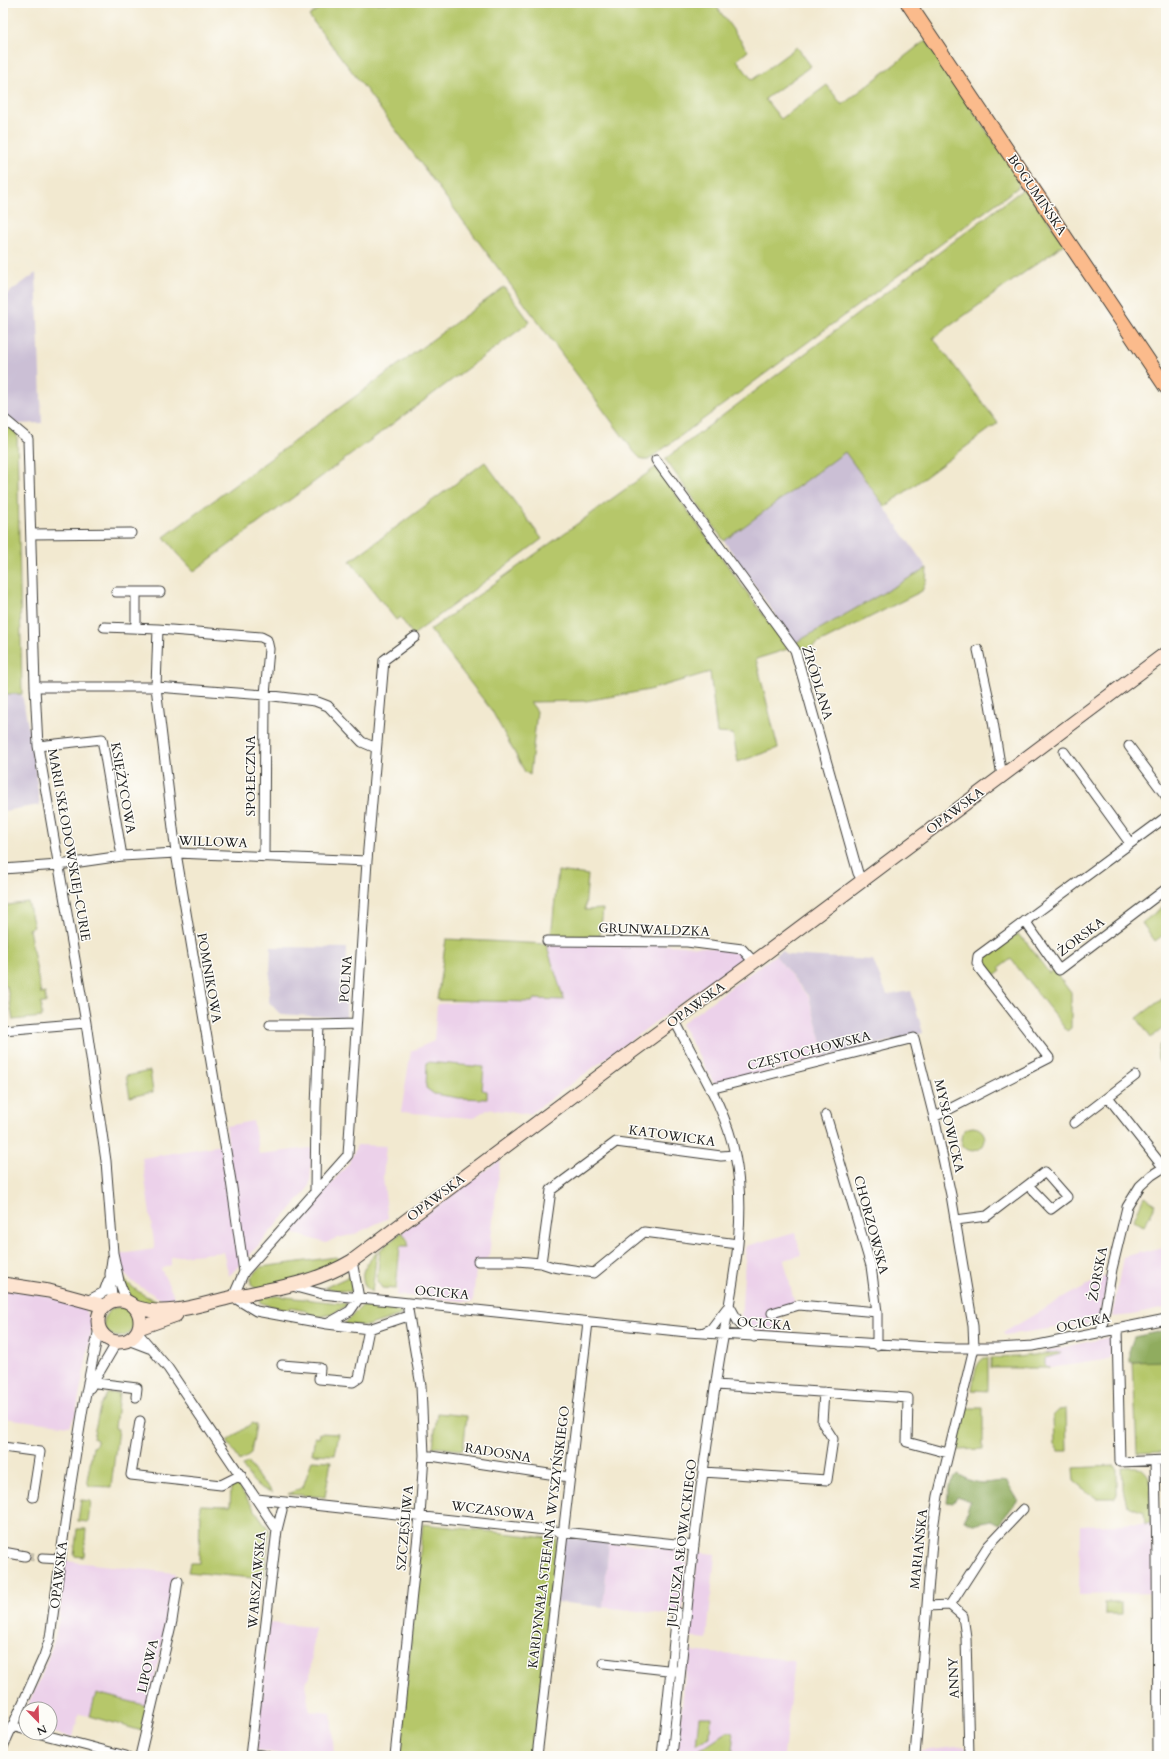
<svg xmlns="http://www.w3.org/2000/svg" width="1169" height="1759" viewBox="0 0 1169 1759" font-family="Cardo,serif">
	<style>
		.built { fill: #ecd1ea }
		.industrial { fill: #cbbfd5 }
		.green { fill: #b6c76a; stroke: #697243 }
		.forest { fill: #90ac5e; stroke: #56643d }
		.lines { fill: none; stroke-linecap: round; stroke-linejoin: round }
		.minor-tunnel { stroke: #c7c0ac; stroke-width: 9; stroke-dasharray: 9 4.5; stroke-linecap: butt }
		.minor-casing { stroke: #3c3b37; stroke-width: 11 }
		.secondary-casing { stroke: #3c3b37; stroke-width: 15 }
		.primary-casing { stroke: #3c3b37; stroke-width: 16 }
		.minor { stroke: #fff; stroke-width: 9 }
		.secondary { stroke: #fde4d1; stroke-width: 13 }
		.primary { stroke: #fbbb8c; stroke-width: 14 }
		.labels { text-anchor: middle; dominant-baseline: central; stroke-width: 3; stroke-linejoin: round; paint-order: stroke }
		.street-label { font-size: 13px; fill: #1c1c1c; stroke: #fdfcf7 }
	</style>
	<rect width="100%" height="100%" fill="#fdfcf7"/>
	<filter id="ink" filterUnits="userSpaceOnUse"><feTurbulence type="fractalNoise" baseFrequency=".025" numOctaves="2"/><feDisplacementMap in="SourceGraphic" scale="8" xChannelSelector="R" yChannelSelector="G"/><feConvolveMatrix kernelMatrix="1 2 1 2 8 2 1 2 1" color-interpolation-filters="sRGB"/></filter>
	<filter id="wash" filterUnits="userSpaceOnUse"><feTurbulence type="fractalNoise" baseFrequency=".012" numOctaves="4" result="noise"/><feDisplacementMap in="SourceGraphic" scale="16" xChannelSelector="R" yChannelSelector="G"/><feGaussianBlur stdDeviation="0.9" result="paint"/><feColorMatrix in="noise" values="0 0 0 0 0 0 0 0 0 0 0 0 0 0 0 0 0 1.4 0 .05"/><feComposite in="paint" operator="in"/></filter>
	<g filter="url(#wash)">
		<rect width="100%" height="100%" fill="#f2e9d0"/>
		<path class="built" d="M546,944H655L728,949L738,951L744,957L530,1114L487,1109L473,1118L401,1112L411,1051L434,1041L437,1004L562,994Z
			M775,955L809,998L826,1057L715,1085L681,1024Z
			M253,1121L259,1154L312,1148L310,1183L306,1192L254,1250L229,1276L223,1252L171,1257V1265L161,1269L175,1298L164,1301L133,1282L124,1272L120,1254L155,1249L142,1158L228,1144L226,1126Z
			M357,1145L386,1146L383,1177L388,1218L355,1234L334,1239L326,1243L289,1232L349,1163Z
			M500,1160L489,1256L476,1268L473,1302L397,1295L401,1246H408L409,1240L402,1232Z
			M795,1232L801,1255L784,1260L796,1309L779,1314L782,1332L752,1331L741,1318L746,1246Z
			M1166,1246V1308L1132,1315L1112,1317L1123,1257Z
			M1109,1274L1099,1322L1005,1335L1003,1333L1070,1294Z
			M3,1289L38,1294L81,1305L92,1320V1328L76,1413L70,1426L3,1418Z
			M1110,1337L1111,1359L1050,1368L1045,1365V1358H1048L1046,1351Z
			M1151,1523L1153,1593L1079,1595L1080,1525Z
			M609,1542L688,1551L682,1616L603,1607Z
			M698,1552L715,1554L707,1639L689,1637Z
			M65,1561L175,1573L170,1611L148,1706L96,1693L90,1716L79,1714L73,1737L50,1732V1709H26V1726L19,1724L41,1677L55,1638L60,1611Z
			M269,1623L314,1627L310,1677L305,1684L310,1711L331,1713L334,1756H293L256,1750Z
			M688,1651L794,1660L784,1756H676Z
			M965,1746V1756H920L921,1751H922Z"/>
		<path class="industrial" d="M36,273L42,423L15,424L3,416V297Z
			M845,452L927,568L795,643L724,541Z
			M3,694H22L33,753L40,805L3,811Z
			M271,947L347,948L346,1018L280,1014L269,1002Z
			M782,950L787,955L873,960L887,995L911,991L923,1033L826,1057L809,997L775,955Z
			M564,1537L609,1542L603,1607L557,1602Z"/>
		<path class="green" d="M327,3H714L748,51L737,60L752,80L797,47L811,66L765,99L781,119L827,85L842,105L926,40L1021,182L1017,188L648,460H642L635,453L364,87L309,16Z
			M1026,187L1064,244L933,338L998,423L885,507L845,452L724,541L665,459Z
			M504,287L530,322L194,571L179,555L164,537Z
			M3,421L17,432L22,694H3Z
			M485,462L542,539L413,635L400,617L396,620L350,561Z
			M656,467L788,649L756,659L778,748L738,762L733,734L717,733L710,672L649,690L585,701L530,702L537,711L530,775L525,772L492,711L430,630Z
			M927,568L926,581L922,591L801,652L795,643Z
			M558,871L588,875L585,910L603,909L600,936L551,937Z
			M28,902L34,927L29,929L41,994L45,993L46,1003H41L42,1017L13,1020L7,987L5,985H3V906Z
			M1166,904V933L1155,941L1142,923Z
			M1018,934L1023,940L1024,939L1049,973L1053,969L1071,993V1028L1067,1031L1011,959L999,968L1001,971L993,977L983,964V959L1014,936Z
			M446,939L546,944L564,1000L534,999L532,1002L437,1000Z
			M1166,996V1026L1151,1038L1137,1018Z
			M1166,1039V1071C1155,1062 1155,1048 1166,1039Z
			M427,1062L484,1067L482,1090L487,1091V1099L459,1098L434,1094L426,1088Z
			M150,1071L153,1092L130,1097L126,1076Z
			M961 1139a12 12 0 1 1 24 0a12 12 0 1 1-24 0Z
			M1144,1197L1156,1204L1144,1226L1133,1221Z
			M402,1232L408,1241V1246H400L396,1289L382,1288L377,1281L380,1250Z
			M377,1252L372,1292L367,1289C357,1272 366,1265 377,1252Z
			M336,1257L342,1262L326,1271L257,1289L251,1285V1277L261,1267Z
			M120,1275C134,1291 150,1300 170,1306C137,1303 134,1308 120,1275Z
			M350,1276L352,1292L324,1288Z
			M277,1296L348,1304L335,1313L315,1318L306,1311L290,1308L286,1310L261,1303L260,1297Z
			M362,1306L397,1309L401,1312V1315L367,1326L344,1324Z
			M104 1322a15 15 0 1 1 30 0a15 15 0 1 1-30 0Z
			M1061,1352L1060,1354L1045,1358V1365L1050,1368H991V1358L1017,1357Z
			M984,1358H988V1391L972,1390C974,1380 974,1364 984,1358Z
			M1166,1360V1452L1137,1453L1133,1362Z
			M108,1393H119L115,1428L118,1429L111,1487L89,1486L87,1480L93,1447L97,1443V1440L93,1438L100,1407Z
			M967,1408H983V1449L957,1450Z
			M1066,1409L1067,1451H1059L1054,1445L1053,1416L1059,1410Z
			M437,1413L467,1416L463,1450L433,1447Z
			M252,1423L256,1425L251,1453L240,1461L227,1441Z
			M320,1433L339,1434L335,1455L312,1454L315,1437L319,1438Z
			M312,1460L331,1461L325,1497L288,1494L303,1487Z
			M248,1462L262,1482L273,1492C256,1489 252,1480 242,1466Z
			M1114,1466L1117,1469V1494L1115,1498H1095L1074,1481L1073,1468Z
			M1122,1467C1136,1467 1141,1464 1149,1477L1151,1523L1145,1524L1144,1511L1127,1505L1123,1489Z
			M236,1483L269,1530L264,1579L188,1572L190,1563H199L200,1505L230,1506L231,1487Z
			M81,1500L91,1501L88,1522L78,1521Z
			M423,1524L557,1539L533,1756H399Z
			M77,1529H86L84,1557L74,1556Z
			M1105,1603H1121V1614H1105Z
			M96,1693L148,1706L142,1731L90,1716Z
			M699,1717H711L710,1736L696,1744Z
			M726,1732H732L734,1741L732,1756H708L699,1754V1750Z"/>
		<path class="forest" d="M1166,1330V1361L1130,1362V1348L1134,1337Z
			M957,1474C966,1479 974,1483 984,1483C992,1483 999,1480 1007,1482L1018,1500L999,1524L991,1520L973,1524L964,1521L970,1501L957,1497L953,1503L947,1502C948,1492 949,1481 957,1474Z"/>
	</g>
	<g filter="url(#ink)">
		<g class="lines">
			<path class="minor-tunnel" d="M25,1556L43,1558"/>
			<g class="minor-casing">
				<path id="minor" d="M3,418L28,439L35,687L38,746L86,1023L106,1161L113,1253L119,1281L127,1302
					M656,460L795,650L858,873L862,880
					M31,534L131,533
					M116,592H160
					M104,627L158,629L261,637L267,640L269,649L265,695L264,857
					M136,628V592
					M158,629L156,687L176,853L231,1181L244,1272
					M978,650L990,704L1002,776
					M35,687H156L265,695L315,701L328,706L362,742L376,748
					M38,746L102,739L122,856
					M1129,746L1166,796
					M1064,752L1130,843
					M3,869L59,865L122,856L176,853L367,861
					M1025,921L1059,970L1166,889
					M547,941L687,942L742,949L754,962
					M270,1025H319
					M3,1030L86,1023
					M710,1089L914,1038L934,1117L951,1195L973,1326L974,1348L938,1496L933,1529L915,1756
					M1108,1097L1163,1167
					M826,1115L871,1266L877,1312V1345
					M934,1117L1049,1058L979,968L977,963L978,956L1166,817
					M1074,1123L1135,1076
					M315,1191L316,1108L319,1025L356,1024
					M956,1220L987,1216L1045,1172L1067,1197L1051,1209L1028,1185
					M478,1261H517L541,1263L553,1267L594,1273L644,1232L738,1244
					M541,1263L551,1190L616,1142L721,1156L735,1155
					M292,1286L322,1294L687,1332L944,1348H997L1033,1346L1166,1319
					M87,1301L104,1292L108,1281
					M109,1303L112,1297L110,1274L112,1259
					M729,1305L739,1323L754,1337
					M772,1313L799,1305L877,1312
					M408,1316L369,1329L327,1324L256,1311L233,1297L244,1272L348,1155L367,861L384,660L415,637
					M327,1324L350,1311L359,1298L352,1261
					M1117,1329L1120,1462L1166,1460
					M137,1332L168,1368L277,1530
					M702,1333L711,1329L727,1308
					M1101,1333L1112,1269L1127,1207L1140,1186L1152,1175L1166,1166
					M128,1340L149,1348
					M282,1365L320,1368L319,1379L353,1382L359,1378L369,1329
					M88,1382L137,1388L136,1397
					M716,1385L908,1398L907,1442L948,1453
					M90,1388L117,1342
					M140,1421L131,1475L221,1485L241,1475
					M3,1447L40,1452L33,1497
					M424,1455L569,1477
					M1155,1461L1157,1557L1158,1756
					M703,1472L827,1480L833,1439L822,1422L824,1392
					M257,1499L694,1546
					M3,1552L25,1556
					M43,1558L61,1559
					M950,1605L963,1616L966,1637L969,1756
					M927,1606L950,1605L988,1546L1023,1509
					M604,1663L676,1671
					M12,1726L26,1730
					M37,1733L126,1756
					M3,1747L44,1656L50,1638L68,1502L83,1408L99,1328
					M250,1753L266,1756
					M140,1756L172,1621L178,1581
					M250,1756L277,1530L282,1510
					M395,1756L420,1516L424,1455L421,1386L408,1310
					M537,1756L588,1322
					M662,1756L677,1612
					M672,1756C683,1654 691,1552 706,1451C711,1418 715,1384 721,1350C732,1286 748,1221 735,1155C726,1107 696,1064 675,1021"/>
			</g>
			<g class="secondary-casing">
				<path id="secondary" d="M3,1284L49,1291L104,1306
					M98 1321a21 21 0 1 1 42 0a21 21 0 1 1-42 0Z
					M135,1307C167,1318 201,1304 233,1297C275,1288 314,1284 352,1261L633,1051L754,962L1166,653
					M139,1328L176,1315"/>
			</g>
			<g class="primary-casing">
				<path id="primary" d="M908,3L1166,387"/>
			</g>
			<use href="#minor" class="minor"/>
			<use href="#secondary" class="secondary"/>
			<use href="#primary" class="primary"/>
		</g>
	</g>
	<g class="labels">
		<g class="street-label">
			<text transform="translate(1037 195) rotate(56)">BOGUMIŃSKA</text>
			<text transform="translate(817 683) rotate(73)">ŹRÓDLANA</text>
			<text transform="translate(251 776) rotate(-90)">SPOŁECZNA</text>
			<text transform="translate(123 788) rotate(80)">KSIĘŻYCOWA</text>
			<text transform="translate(955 811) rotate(-37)">OPAWSKA</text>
			<text transform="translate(213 842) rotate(2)">WILLOWA</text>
			<text transform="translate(69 845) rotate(80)">MARII SKŁODOWSKIEJ-CURIE</text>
			<text transform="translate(654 930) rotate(2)">GRUNWALDZKA</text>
			<text transform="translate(1081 937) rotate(-37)">ŻORSKA</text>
			<text transform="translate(209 978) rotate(80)">POMNIKOWA</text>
			<text transform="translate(346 979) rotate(-86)">POLNA</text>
			<text transform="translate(696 1005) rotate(-36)">OPAWSKA</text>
			<text transform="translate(809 1051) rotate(-14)">CZĘSTOCHOWSKA</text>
			<text transform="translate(949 1126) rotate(77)">MYSŁOWICKA</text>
			<text transform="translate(672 1136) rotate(8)">KATOWICKA</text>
			<text transform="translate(436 1198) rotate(-37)">OPAWSKA</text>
			<text transform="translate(871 1225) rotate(75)">CHORZOWSKA</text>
			<text transform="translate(1098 1274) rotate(-79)">ŻORSKA</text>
			<text transform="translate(442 1293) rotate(5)">OCICKA</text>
			<text transform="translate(1083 1323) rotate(-12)">OCICKA</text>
			<text transform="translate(764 1324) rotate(4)">OCICKA</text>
			<text transform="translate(498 1453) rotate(9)">RADOSNA</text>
			<text transform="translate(493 1511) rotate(7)">WCZASOWA</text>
			<text transform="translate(405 1528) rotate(-85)">SZCZĘŚLIWA</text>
			<text transform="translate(549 1537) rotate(-83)">KARDYNAŁA STEFANA WYSZYŃSKIEGO</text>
			<text transform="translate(682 1543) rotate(-83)">JULIUSZA SŁOWACKIEGO</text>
			<text transform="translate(919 1549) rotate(-84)">MARIAŃSKA</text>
			<text transform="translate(59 1575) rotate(-83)">OPAWSKA</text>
			<text transform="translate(257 1580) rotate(-85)">WARSZAWSKA</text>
			<text transform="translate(148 1666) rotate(-77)">LIPOWA</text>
			<text transform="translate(954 1678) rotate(-92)">ANNY</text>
		</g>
	</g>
	<rect width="1169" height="1759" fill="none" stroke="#fdfcf7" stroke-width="16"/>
	<g transform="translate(38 1721) rotate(157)"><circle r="19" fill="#fdfcf7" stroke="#a3a29f"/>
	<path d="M0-3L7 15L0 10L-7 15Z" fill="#d1495b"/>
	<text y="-6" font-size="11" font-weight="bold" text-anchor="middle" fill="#1c1c1c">N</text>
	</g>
</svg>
